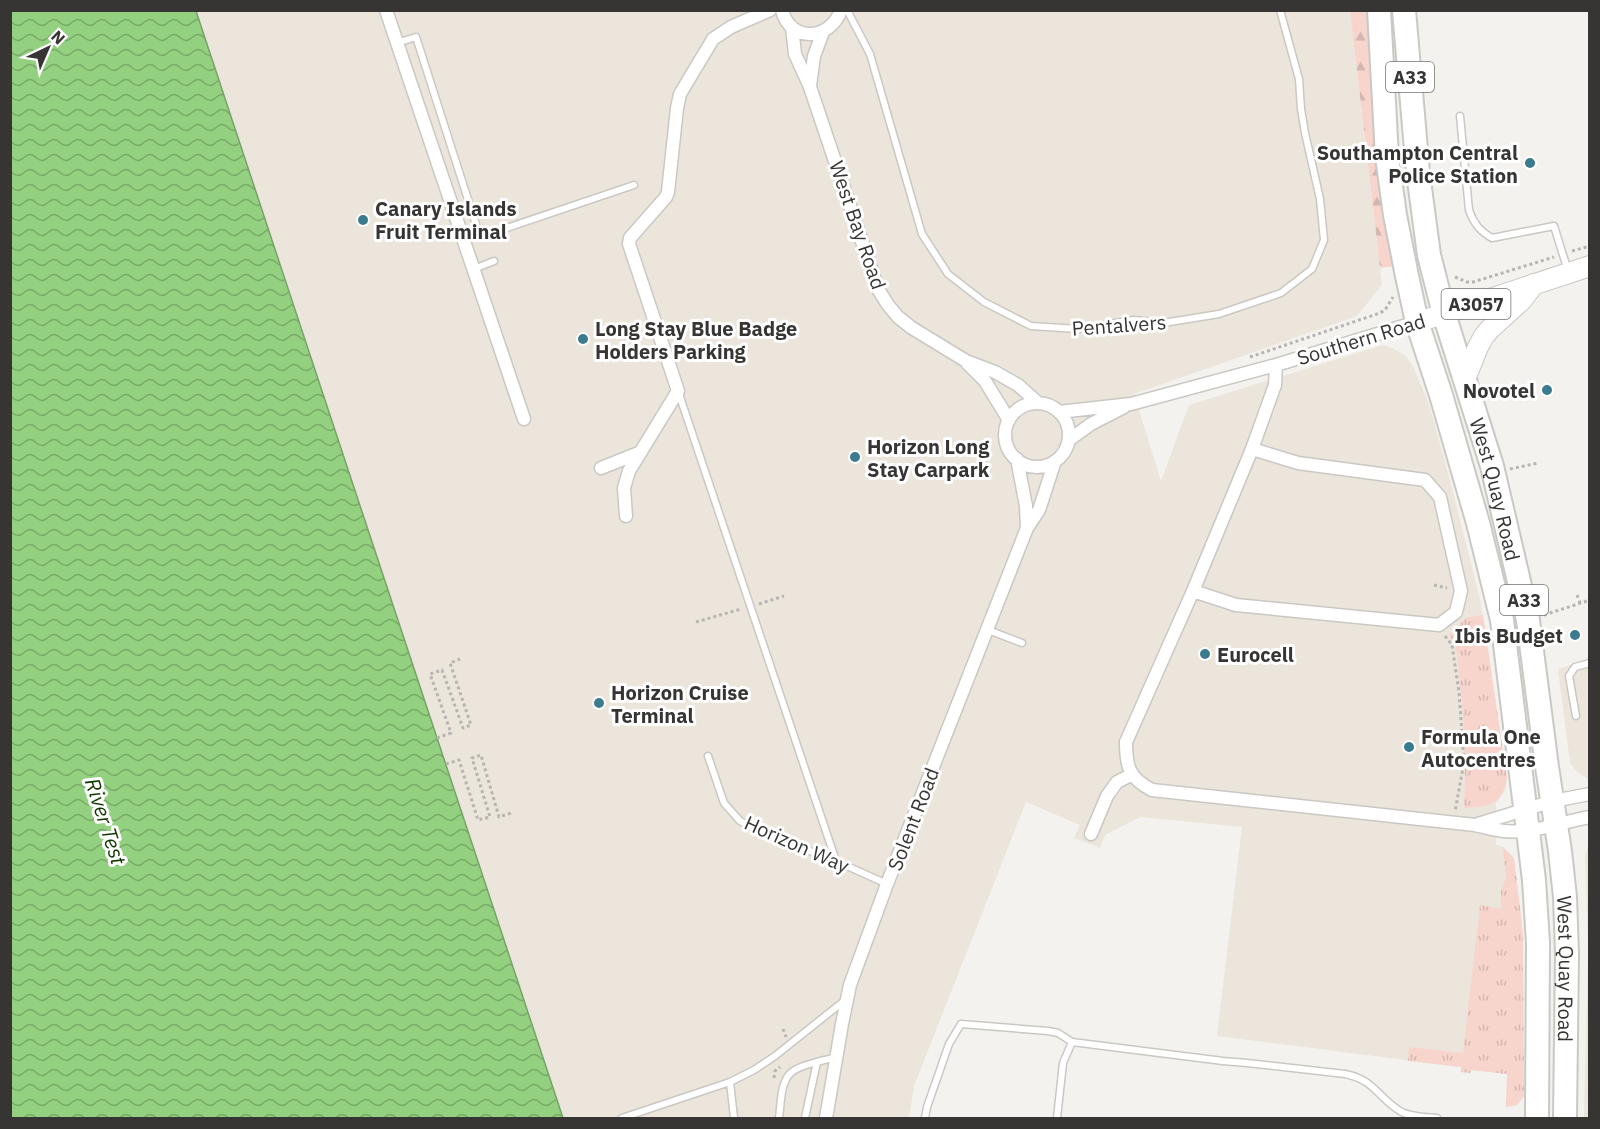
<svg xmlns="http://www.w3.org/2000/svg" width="1600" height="1129" viewBox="0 0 1600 1129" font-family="'IBM Plex Sans',sans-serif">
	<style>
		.built { fill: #ebe5db }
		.grass { fill: url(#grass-tufts) }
		.forest { fill: url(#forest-firs) }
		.water { fill: url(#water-waves); stroke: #77a268; stroke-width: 1.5 }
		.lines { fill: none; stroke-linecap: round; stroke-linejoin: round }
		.lane-casing { stroke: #cac8c4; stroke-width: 9 }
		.street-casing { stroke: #cac8c4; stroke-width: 15 }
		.primary-casing { stroke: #cac8c4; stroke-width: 22 }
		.highway-casing { stroke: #cac8c4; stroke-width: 26 }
		.path { stroke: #b6b5b2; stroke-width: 3; stroke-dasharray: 3 3; stroke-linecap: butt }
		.lane { stroke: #fff; stroke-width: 6 }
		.street { stroke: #fff; stroke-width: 12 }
		.primary { stroke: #fff; stroke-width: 20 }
		.highway { stroke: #fff; stroke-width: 22 }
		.poi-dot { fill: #3a7c8d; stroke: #fff; stroke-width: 2 }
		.labels { text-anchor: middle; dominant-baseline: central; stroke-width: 6; stroke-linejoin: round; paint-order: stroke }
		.shield { fill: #fff; stroke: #727271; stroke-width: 1.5 }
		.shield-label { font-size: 18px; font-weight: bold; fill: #363534 }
		.poi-label { font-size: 20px; font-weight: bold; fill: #363534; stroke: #fff; text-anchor: start }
		.street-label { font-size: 20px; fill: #363534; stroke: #fff }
		.water-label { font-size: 21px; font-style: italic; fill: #123900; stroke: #fff }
	</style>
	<defs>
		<pattern id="grass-tufts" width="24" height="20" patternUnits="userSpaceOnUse" patternTransform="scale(1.5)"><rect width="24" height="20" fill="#f7d5cd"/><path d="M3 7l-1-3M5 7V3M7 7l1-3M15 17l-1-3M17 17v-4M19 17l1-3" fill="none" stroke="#d4b7b1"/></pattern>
		<pattern id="forest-firs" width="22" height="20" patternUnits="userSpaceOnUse" patternTransform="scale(1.5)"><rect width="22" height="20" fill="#f7d5cd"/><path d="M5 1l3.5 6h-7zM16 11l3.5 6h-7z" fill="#d4b7b1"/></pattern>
		<pattern id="water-waves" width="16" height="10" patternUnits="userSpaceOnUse" patternTransform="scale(1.5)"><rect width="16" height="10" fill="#93d07f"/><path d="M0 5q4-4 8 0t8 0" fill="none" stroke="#79aa69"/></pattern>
	</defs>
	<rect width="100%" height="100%" fill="#f4f2ee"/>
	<path class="built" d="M196,11H1350L1382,285L1357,316L1134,394L1161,481L1189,405L1383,345L1394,349L1406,356L1413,366L1429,404L1451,484L1480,599L1507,778L1505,791L1496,803V845L1503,847L1514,858L1523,934L1524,1096L1517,1105L1506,1107L1507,1074L1471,1070L1470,1073L1461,1072V1067L1217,1036L1242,827L1140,817L1105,835L1100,848L1074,838L1080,825L1026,802L914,1086L909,1118H563Z
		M1589,659V788L1588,779L1577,772L1570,763L1558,669Z
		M1589,843L1590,1118H1584L1588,950L1585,856Z"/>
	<path class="grass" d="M1483,615L1507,778C1501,806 1490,806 1464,808C1466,763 1465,720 1459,676C1458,661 1458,647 1449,635L1466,618Z
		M1503,847L1514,858L1523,934L1524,1096L1517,1105L1506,1107L1507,1074L1471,1070L1470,1073L1461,1072V1067L1408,1061L1409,1047L1463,1053L1480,905L1501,909V891L1506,878Z"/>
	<path class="forest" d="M1350,11H1370L1397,266L1380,268Z"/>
	<path class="water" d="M10,11H196L563,1118H11Z"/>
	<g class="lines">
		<g class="lane-casing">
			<path id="lane" d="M847,10L870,54L922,234L948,274L984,302L1031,326L1078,329L1134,320L1163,323L1219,314L1281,293L1312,269L1324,240L1320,199L1305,133L1301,109L1299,79L1280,10
				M397,43L416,37L480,237L634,185
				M1460,116L1469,210C1474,224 1480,231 1492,238L1554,226L1568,271
				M474,269L494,261
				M678,391L836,861
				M988,630L1022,643
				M1576,716L1569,676L1575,667L1590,663
				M708,756L724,803L740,821L765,834L836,861L887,884
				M730,1082L734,1118
				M622,1118L730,1082L754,1070L775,1056L844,1001
				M779,1118C781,1105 780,1088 788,1076C795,1065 823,1061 836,1057
				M805,1118L817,1062
				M925,1118L927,1107L949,1044L961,1024L1048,1031L1058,1033L1072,1042L1223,1061L1247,1063L1345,1074C1375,1080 1377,1097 1400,1111C1410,1117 1425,1117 1437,1118
				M1057,1118L1063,1063L1072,1042"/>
		</g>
		<g class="street-casing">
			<path id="street" d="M386,10L524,419
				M782,10C790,43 830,41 841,10
				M792,27L795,54L810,87L878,289L888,305L898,317L912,328L966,361L995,372L1018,385L1038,403
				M810,86L814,56L823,32
				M967,363L985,381L1009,420
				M1276,365L1275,385L1252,449L1193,591L1126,742C1126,767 1129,778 1152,790L1475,825C1485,827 1494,830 1504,831C1533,834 1561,822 1590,817
				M1005 435a32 32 0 1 1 64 0a32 32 0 1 1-64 0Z
				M1059,412L1131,404L1276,365L1417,322
				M1069,440L1091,424L1124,407
				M1017,459L1026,506L1027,528
				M601,468L641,452
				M626,516L624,488L629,471L678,391L629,244L630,238L666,197L668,192L677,108L680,94L713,39L731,27L770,10
				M1193,591L1236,605L1439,625L1456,612L1461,591L1440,497L1425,480L1298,463L1252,449
				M1478,824L1553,801L1590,794
				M1091,834L1107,796L1117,782L1131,775
				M826,1118L842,1024L850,985L887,884L1027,528L1039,510L1055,461"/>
		</g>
		<g class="primary-casing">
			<path id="primary" d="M1417,322L1444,314L1590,266
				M1465,379L1478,347L1484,336L1490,329L1522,300L1534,284"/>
		</g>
		<g class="highway-casing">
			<g id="highway">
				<path d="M1379,10L1387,157L1395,215L1407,276L1417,322L1441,395L1478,523L1502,620L1534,880L1538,943L1537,1118"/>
				<path id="s1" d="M1404,10L1418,173L1429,255L1444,314L1492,466L1528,620L1547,767L1560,851L1565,897L1567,954L1565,1118"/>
			</g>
		</g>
		<path class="path" d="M1572,251L1590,246
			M1455,277L1467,282H1473L1554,257
			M1250,357L1380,313L1385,310L1393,297
			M1510,469L1538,463
			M1434,585L1447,588
			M1577,595L1580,603
			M759,604L784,596
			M1544,615L1590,600
			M696,622L741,609
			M1445,636L1452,645L1459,692L1464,762L1455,812
			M437,738L451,733L430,674L442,670L463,728L471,725L450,663L460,659
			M446,764L459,760L478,820L490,817L472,758L481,755L499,817L511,813
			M783,1029L786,1037
			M774,1078L775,1071L780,1067"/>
		<use href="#lane" class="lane"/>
		<use href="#street" class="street"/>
		<use href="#primary" class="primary"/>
		<use href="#highway" class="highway"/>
	</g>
	<g class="poi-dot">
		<circle cx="1530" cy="163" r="6"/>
		<circle cx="363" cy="220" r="6"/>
		<circle cx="583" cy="339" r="6"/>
		<circle cx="1547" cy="390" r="6"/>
		<circle cx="855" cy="457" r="6"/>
		<circle cx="1575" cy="635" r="6"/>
		<circle cx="1205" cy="654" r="6"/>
		<circle cx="599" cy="703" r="6"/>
		<circle cx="1409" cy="747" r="6"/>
	</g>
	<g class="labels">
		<g class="shield">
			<rect x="1386" y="62" width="48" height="30" rx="4.5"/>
			<rect x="1441.5" y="289" width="69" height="30" rx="4.5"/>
			<rect x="1500" y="585" width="48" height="30" rx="4.5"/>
		</g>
		<g class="shield-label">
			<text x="1410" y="77">A33</text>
			<text x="1476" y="304">A3057</text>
			<text x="1524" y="600">A33</text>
		</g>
		<g class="poi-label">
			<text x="1518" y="152" text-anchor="end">Southampton Central<tspan x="1518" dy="23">Police Station</tspan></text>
			<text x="375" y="208">Canary Islands<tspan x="375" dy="23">Fruit Terminal</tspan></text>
			<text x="595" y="328">Long Stay Blue Badge<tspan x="595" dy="23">Holders Parking</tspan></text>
			<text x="1535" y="390" text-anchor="end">Novotel</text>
			<text x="867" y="446">Horizon Long<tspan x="867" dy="23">Stay Carpark</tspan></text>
			<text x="1563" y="635" text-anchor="end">Ibis Budget</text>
			<text x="1217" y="654">Eurocell</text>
			<text x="611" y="692">Horizon Cruise<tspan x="611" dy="23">Terminal</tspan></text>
			<text x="1421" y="736">Formula One<tspan x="1421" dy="23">Autocentres</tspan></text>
		</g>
		<g class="street-label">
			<text transform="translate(858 225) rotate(71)">West Bay Road</text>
			<text transform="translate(1119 325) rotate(-4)">Pentalvers</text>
			<text transform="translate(1361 339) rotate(-17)">Southern Road</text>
			<text stroke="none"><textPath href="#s1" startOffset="490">West Quay Road</textPath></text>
			<text transform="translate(913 819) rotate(-69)">Solent Road</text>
			<text transform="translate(797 844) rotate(24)">Horizon Way</text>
			<text stroke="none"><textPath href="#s1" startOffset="976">West Quay Road</textPath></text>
		</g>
		<g class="water-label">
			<text transform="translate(106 821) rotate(72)">River Test</text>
		</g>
	</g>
	<rect width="1600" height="1129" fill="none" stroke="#363534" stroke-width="24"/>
	<g transform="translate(48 48) rotate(44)" stroke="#ffffff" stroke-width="4.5" paint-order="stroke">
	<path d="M0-4.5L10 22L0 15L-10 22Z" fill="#363534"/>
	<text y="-9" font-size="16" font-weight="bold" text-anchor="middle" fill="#363534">N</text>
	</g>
</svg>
